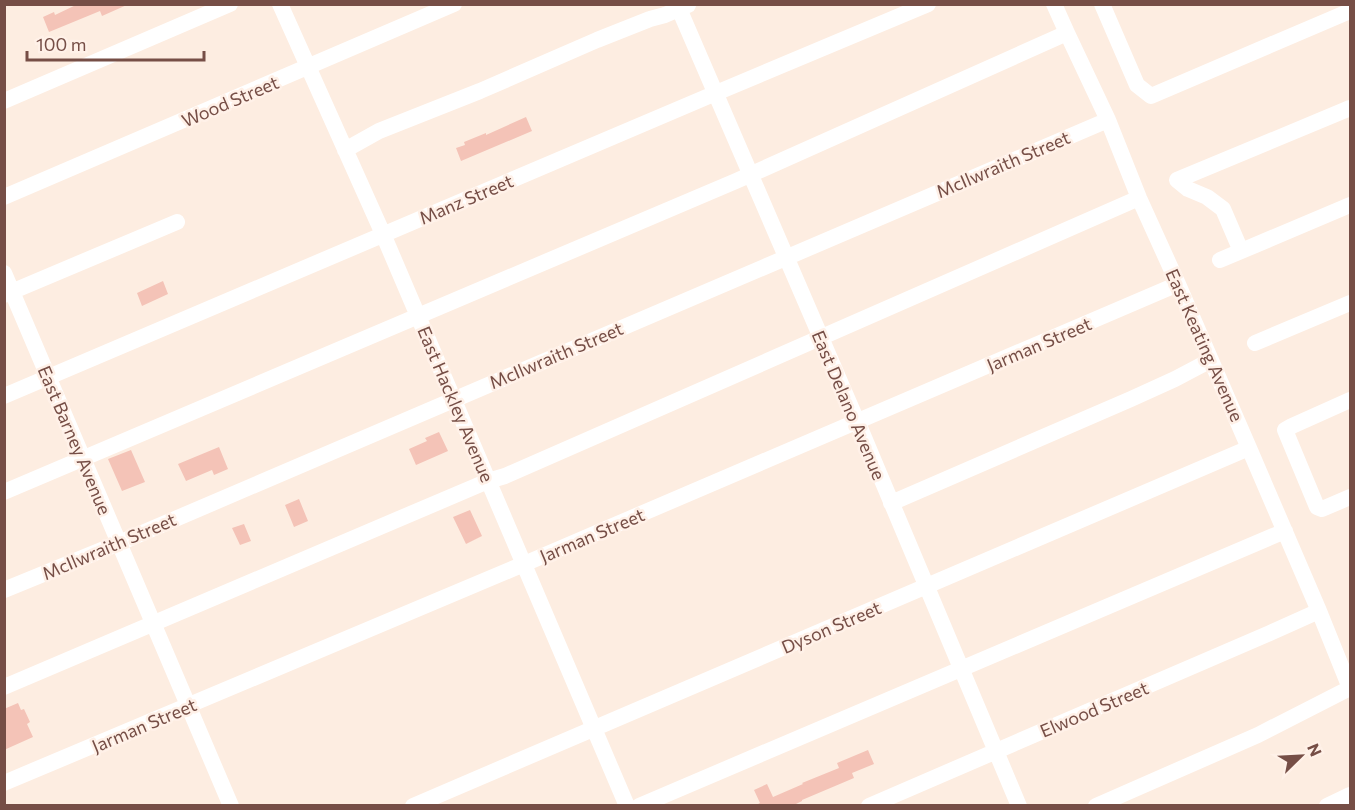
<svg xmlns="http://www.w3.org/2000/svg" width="1355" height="810" viewBox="0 0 1355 810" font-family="Commissioner,sans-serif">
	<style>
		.building { fill: #f4c3b7 }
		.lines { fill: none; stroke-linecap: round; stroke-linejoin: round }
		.minor { stroke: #fff; stroke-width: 16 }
		.labels { text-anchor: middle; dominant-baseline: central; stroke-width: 5; stroke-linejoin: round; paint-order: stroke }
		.street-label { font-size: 18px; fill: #764e46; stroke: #fff1e8 }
	</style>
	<rect width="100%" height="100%" fill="#fdede1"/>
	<path class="building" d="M78,4H129L102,16L100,11L49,32L43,17L54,12L55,15Z
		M526,117L532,131L461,161L456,148L465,145L464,142L486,133V135Z
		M163,281L168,294L142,306L137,293Z
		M439,432L448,451L416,465L409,449L427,441L425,438Z
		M219,447L228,469L214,475L212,470L186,481L178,464Z
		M131,450L145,482L122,491L108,459Z
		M299,499L308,521L294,527L285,505Z
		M470,510L482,536L466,544L453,517Z
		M244,524L251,541L240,545L232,528Z
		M18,703L21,710L24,709L30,722L27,724L33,737L4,750V709Z
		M868,750L874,764L852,773L854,778L802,800V801L792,806H754L760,803L754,790L767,784L773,797L803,784L802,783L839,768L837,763Z"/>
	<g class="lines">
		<path class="minor" d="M280,4L383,234L627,806
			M677,4L863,435L1019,806
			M1054,4L1067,33L1108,120L1139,198L1178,284L1249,448L1319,611L1350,688
			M1102,4L1137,85L1151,96L1350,11
			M4,101L230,4
			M345,150L379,131L480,91L597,40L650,19L665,15L688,5
			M4,197L454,4
			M1241,251L1223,209L1207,197L1188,189L1177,180L1350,108
			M1220,260L1350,205
			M4,273L231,806
			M4,295L177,222
			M1255,343L1350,303
			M4,396L716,93L928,4
			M1350,400L1292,426L1285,430L1317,507L1322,509L1350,497
			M4,492L736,181L1067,33
			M891,503L1131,399L1175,379L1211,360
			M4,590L119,543L1108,120
			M4,687L488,481L505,476L1139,198
			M4,783L524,564L1178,284
			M413,806L1249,448
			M639,806L1285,531
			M869,806L1270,633L1319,611
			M1096,806L1258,735L1350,688
			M1327,806L1350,795"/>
	</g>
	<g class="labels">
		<g class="street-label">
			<text transform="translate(230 101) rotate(-23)">Wood Street</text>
			<text transform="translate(1003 164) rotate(-23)">McIlwraith Street</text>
			<text transform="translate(466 199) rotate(-23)">Manz Street</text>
			<text transform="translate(1039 344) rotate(-23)">Jarman Street</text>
			<text transform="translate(1205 345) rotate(66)">East Keating Avenue</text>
			<text transform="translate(556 355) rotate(-23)">McIlwraith Street</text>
			<text transform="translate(456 404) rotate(67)">East Hackley Avenue</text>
			<text transform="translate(849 405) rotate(67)">East Delano Avenue</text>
			<text transform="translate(75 440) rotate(67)">East Barney Avenue</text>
			<text transform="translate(592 535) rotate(-23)">Jarman Street</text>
			<text transform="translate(109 546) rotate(-23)">McIlwraith Street</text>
			<text transform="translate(831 627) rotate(-23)">Dyson Street</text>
			<text transform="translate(1094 709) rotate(-23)">Elwood Street</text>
			<text transform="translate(144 725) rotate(-23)">Jarman Street</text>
		</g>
	</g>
	<rect width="1355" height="810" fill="none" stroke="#764e46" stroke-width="12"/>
	<g transform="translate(1301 756) rotate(66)" stroke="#fff1e8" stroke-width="4.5" paint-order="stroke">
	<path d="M0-4.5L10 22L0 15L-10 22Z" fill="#764e46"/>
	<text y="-9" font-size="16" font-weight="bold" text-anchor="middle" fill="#764e46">N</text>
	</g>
	<path d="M27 51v9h177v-9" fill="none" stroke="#764e46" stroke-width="3"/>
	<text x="36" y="51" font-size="18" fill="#764e46" stroke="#fff1e8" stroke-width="4.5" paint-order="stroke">100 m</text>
</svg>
